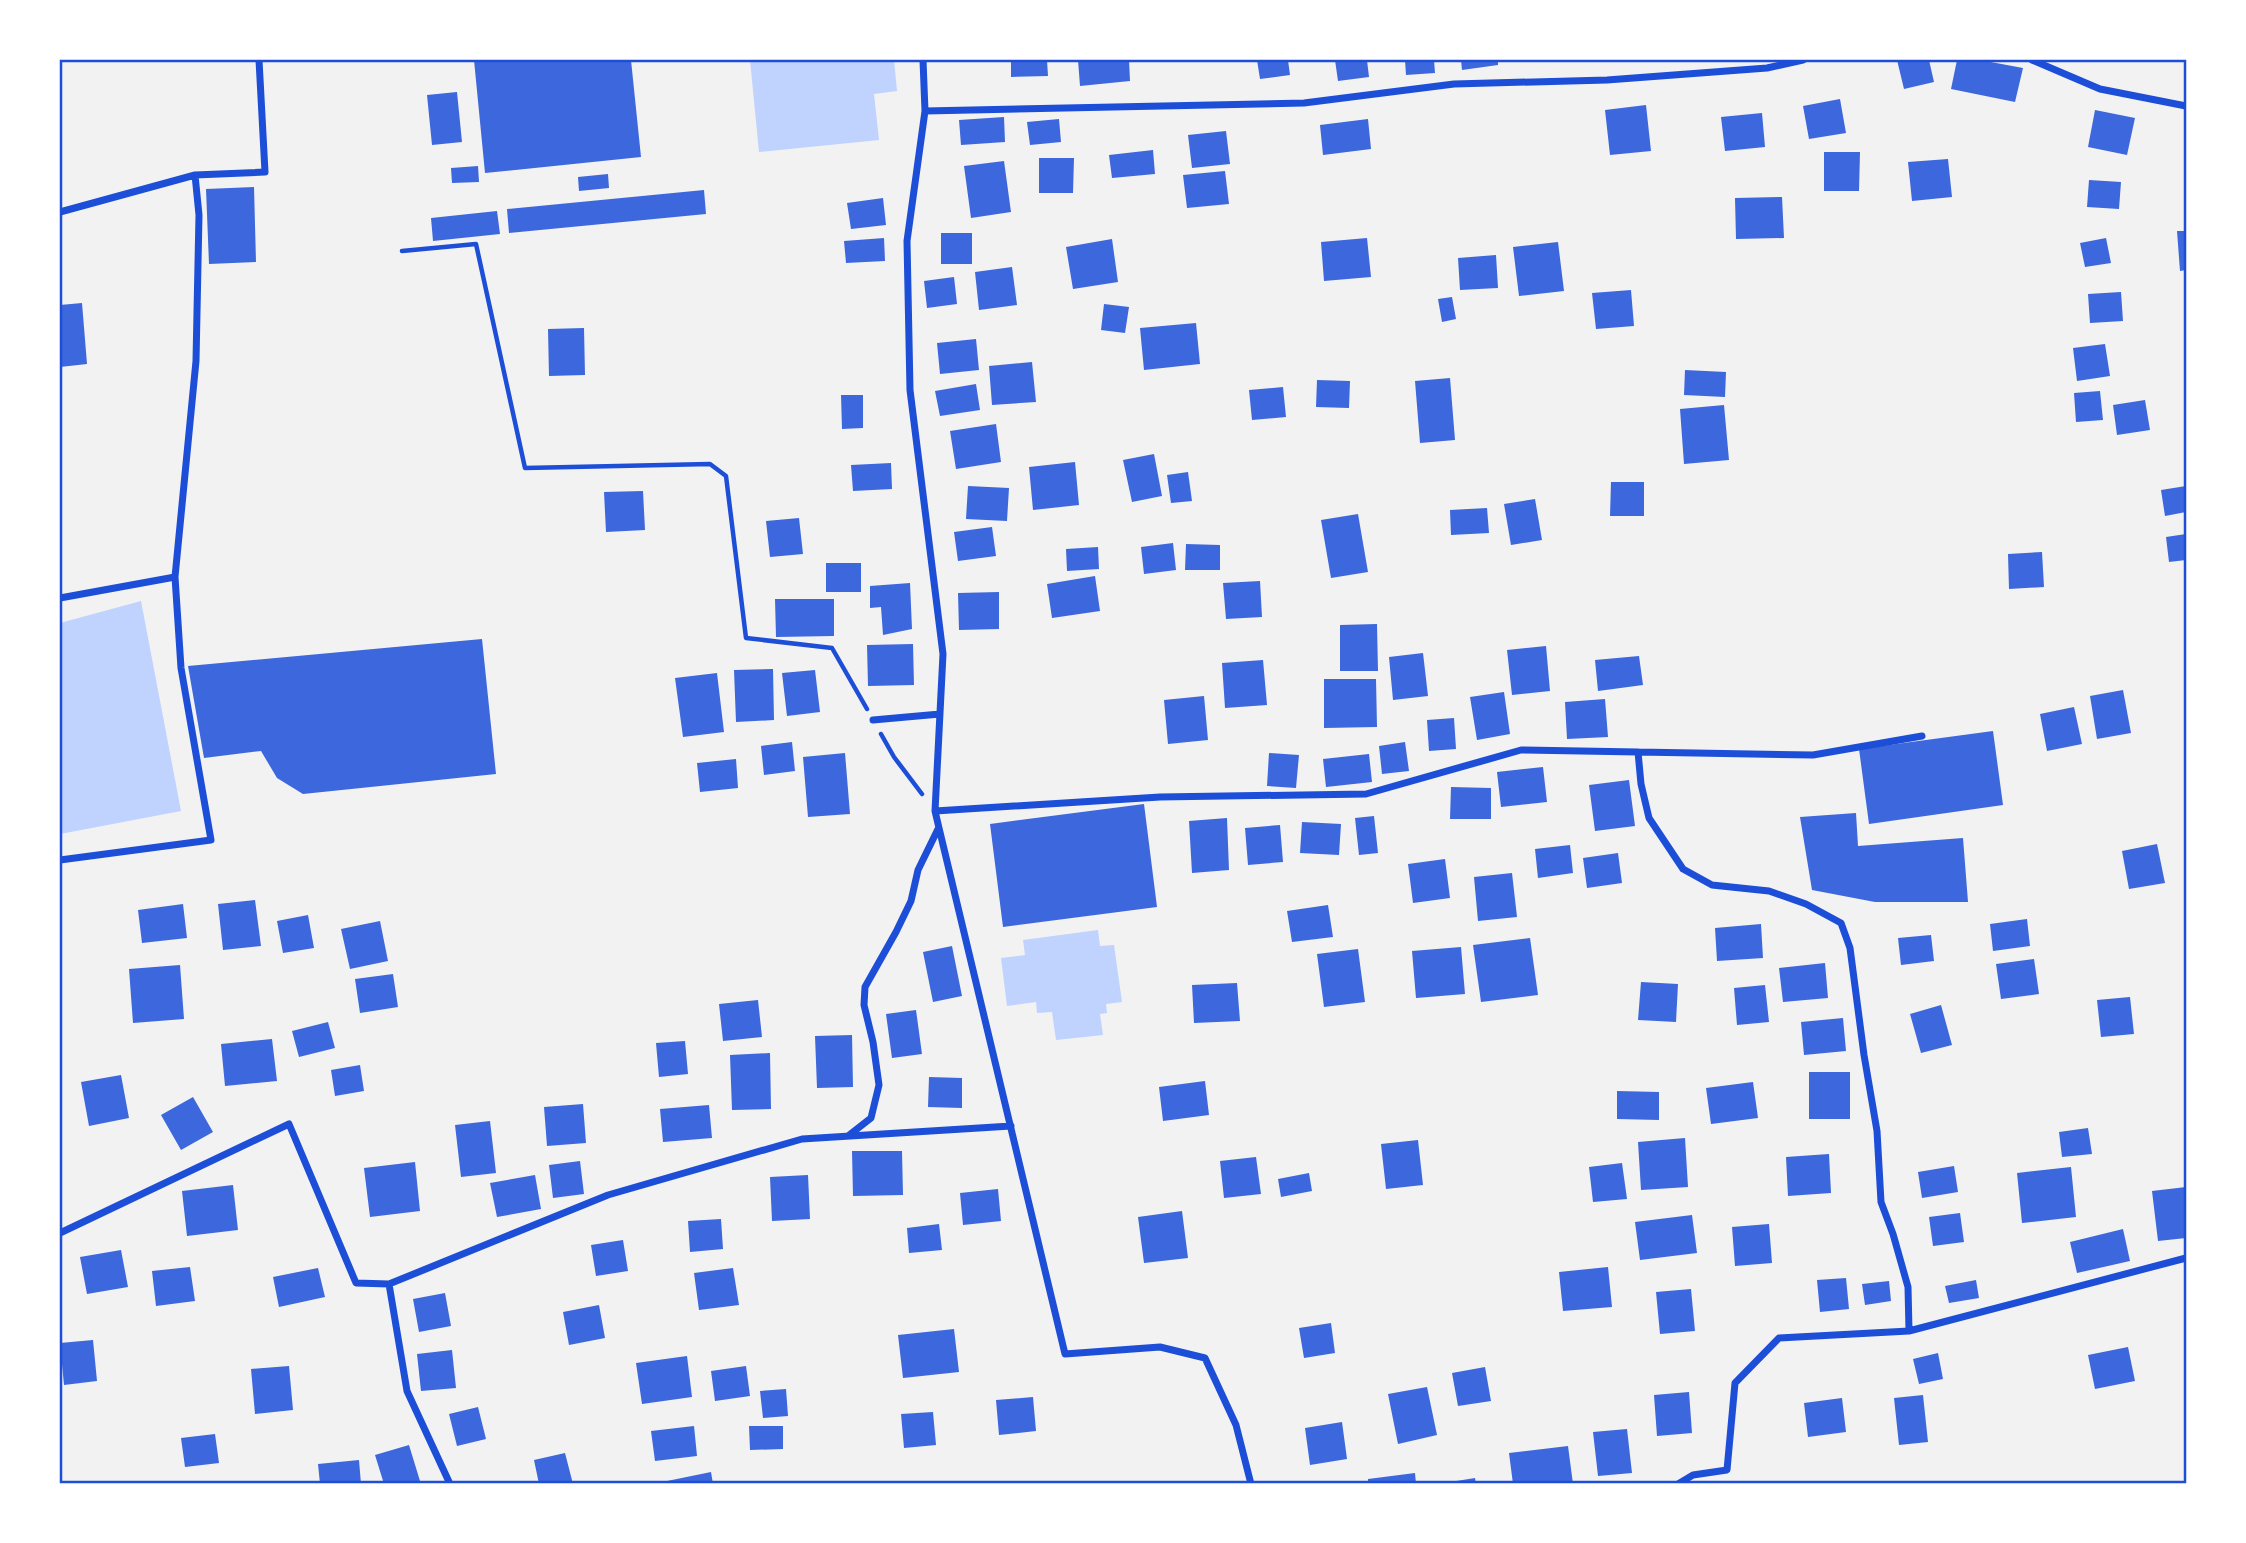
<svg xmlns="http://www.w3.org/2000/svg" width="2246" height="1543" viewBox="0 0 2246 1543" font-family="'DM Sans',sans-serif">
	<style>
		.water { fill: #bfd3fe }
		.building { fill: #3d67dc }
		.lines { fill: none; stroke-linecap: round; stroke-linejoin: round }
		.path { stroke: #1d4ed8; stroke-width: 4.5 }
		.minor { stroke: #1d4ed8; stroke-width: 7 }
		.neatline { fill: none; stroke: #1d4ed8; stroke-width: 2.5 }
	</style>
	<rect width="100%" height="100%" fill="#f2f2f2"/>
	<path class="water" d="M750,60H894L897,91L874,94L879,140L759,152Z
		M141,601L181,811L60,834V623Z
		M1098,930L1100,946L1114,945L1122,1002L1106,1004L1107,1013L1100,1014L1103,1035L1056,1040L1052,1012L1037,1013L1036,1002L1007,1006L1001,958L1025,955L1023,940Z"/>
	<path class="building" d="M474,60H631L641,157L485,173Z
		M1011,60H1047L1048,76L1011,77Z
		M1078,60H1129L1130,81L1080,86Z
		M1257,60H1288L1290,75L1260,79Z
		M1335,60H1367L1369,77L1338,81Z
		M1405,60H1434L1435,73L1406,75Z
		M1461,60H1498V65L1462,70Z
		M1897,60H1929L1934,82L1904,89Z
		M1957,60H1980L2023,68L2015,102L1951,89Z
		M457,92L462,142L432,145L427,95Z
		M1840,99L1846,133L1809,139L1803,106Z
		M1646,105L1651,151L1610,155L1605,110Z
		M2095,110L2135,118L2127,155L2088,147Z
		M1762,113L1765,147L1725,151L1721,117Z
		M1004,117L1005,142L961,145L959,120Z
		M1059,119L1061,142L1030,145L1027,122Z
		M1368,119L1371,149L1323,155L1320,125Z
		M1226,131L1230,164L1192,168L1188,135Z
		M1153,150L1155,174L1112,178L1109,155Z
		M1824,152H1860L1859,191H1824Z
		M1039,158H1074L1073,193H1039Z
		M1948,159L1952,197L1912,201L1908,162Z
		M1004,161L1011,212L971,218L964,166Z
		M478,166L479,182L452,183L451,168Z
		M1225,171L1229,204L1187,208L1183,175Z
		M608,174L609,188L579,191L578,177Z
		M2089,180L2121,182L2119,209L2087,207Z
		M254,187L256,262L209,264L206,189Z
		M704,190L706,214L509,233L507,209Z
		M1782,197L1784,238L1736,239L1735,198Z
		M883,198L886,225L851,229L847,203Z
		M497,211L500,234L433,241L431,218Z
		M2177,231H2186V270L2180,271Z
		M941,233H972V264H941Z
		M884,238L885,261L846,263L844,241Z
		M1367,238L1371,277L1324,281L1321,242Z
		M2106,238L2111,263L2085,267L2080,243Z
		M1112,239L1118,282L1073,289L1066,247Z
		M1558,242L1564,291L1519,296L1513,247Z
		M1496,255L1498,288L1460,290L1458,258Z
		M1012,267L1017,305L979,310L975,272Z
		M954,277L957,304L927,308L924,281Z
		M1631,290L1634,326L1596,329L1592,293Z
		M2121,292L2123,321L2090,323L2088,294Z
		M1452,297L1456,319L1442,322L1438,299Z
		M82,303L87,364L60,367V305Z
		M1104,304L1129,307L1125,333L1101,330Z
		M1196,323L1200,364L1144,370L1140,328Z
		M584,328L585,375L549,376L548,329Z
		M976,339L979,370L940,374L937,343Z
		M2105,344L2110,376L2077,381L2073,348Z
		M1032,362L1036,402L992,405L989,366Z
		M1685,370L1726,372L1725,397L1684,395Z
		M1450,378L1455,440L1420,443L1415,381Z
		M1317,380L1350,381L1349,408L1316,407Z
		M976,384L980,410L940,416L935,391Z
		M1283,387L1286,417L1252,420L1249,390Z
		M2100,391L2103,420L2076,422L2074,393Z
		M841,395H863V428L842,429Z
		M2145,400L2150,430L2117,435L2113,405Z
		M1724,405L1729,460L1684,464L1680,409Z
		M996,424L1001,462L956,469L950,431Z
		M1154,454L1162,496L1132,502L1123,460Z
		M1075,462L1079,505L1033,510L1029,467Z
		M891,463L892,489L853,491L851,465Z
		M1188,472L1192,501L1171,503L1167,475Z
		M1611,482H1644V516H1610Z
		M968,486L1009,488L1007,521L966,519Z
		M2186,486V512L2165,516L2161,490Z
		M643,491L645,530L606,532L604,492Z
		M1535,499L1542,540L1511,545L1504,504Z
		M1487,508L1489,533L1451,535L1450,510Z
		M1358,514L1368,572L1331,578L1321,520Z
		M799,518L803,554L770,557L766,521Z
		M992,527L996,556L958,561L954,532Z
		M2186,534V560L2169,562L2166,537Z
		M1173,543L1176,570L1144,574L1141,547Z
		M1186,544L1220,545V570H1185Z
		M1098,547L1099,569L1067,571L1066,549Z
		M2042,552L2044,587L2009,589L2008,554Z
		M826,563H861V592H826Z
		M1095,576L1100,611L1052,618L1047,584Z
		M1260,581L1262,617L1226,619L1223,583Z
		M910,583L912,629L883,635L881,607L870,608V586Z
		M999,592V629L959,630L958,593Z
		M775,599H834V636L776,637Z
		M1377,624L1378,671H1340V625Z
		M482,639L496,774L303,794L277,778L261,751L204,758L188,666Z
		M913,644L914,685L868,686L867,645Z
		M1546,646L1550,691L1512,695L1507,650Z
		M1423,653L1428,696L1393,700L1389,657Z
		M1639,656L1643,685L1598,691L1595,660Z
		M1263,660L1267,705L1225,708L1222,663Z
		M773,669L774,720L736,722L734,670Z
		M815,670L820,712L787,716L782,673Z
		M717,673L724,732L683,737L675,678Z
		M1324,679H1376L1377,727L1324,728Z
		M2123,690L2131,733L2097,739L2090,696Z
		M1504,692L1510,734L1477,740L1470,697Z
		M1204,696L1208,740L1168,744L1164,700Z
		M1605,699L1608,737L1567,739L1565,702Z
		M2074,707L2082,744L2047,751L2040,714Z
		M1454,718L1456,749L1429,751L1427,720Z
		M1993,731L2003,805L1869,824L1859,749Z
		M792,742L795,771L764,775L761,746Z
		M1405,742L1409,771L1382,774L1379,746Z
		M845,753L850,814L808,817L803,757Z
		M1269,753L1299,755L1296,788L1267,786Z
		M1369,754L1372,782L1326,787L1323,759Z
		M736,759L738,788L700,792L697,763Z
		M1543,767L1547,802L1501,807L1497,772Z
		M1629,780L1635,826L1595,831L1589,785Z
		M1451,787L1491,788V819H1450Z
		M1144,804L1157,907L1003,927L990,824Z
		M1856,813L1858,846L1963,838L1968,902H1875L1812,890L1800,817Z
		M1374,816L1378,853L1359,855L1355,818Z
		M1227,818L1229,870L1192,873L1189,821Z
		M1302,822L1341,824L1339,855L1300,853Z
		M1280,825L1283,862L1248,865L1245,828Z
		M2157,844L2165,883L2129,889L2122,851Z
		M1570,845L1573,873L1538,878L1535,849Z
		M1618,853L1622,883L1587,888L1583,858Z
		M1445,859L1450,898L1413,903L1408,864Z
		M1512,873L1517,917L1478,921L1474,877Z
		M255,900L261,946L223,950L218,904Z
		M183,904L187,938L142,943L138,910Z
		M1328,905L1333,937L1292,942L1287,911Z
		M308,915L314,948L283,953L277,921Z
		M2027,919L2030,946L1993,951L1990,924Z
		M380,921L388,961L350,969L341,929Z
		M1761,924L1763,958L1717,961L1715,928Z
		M1931,935L1934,961L1901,965L1898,938Z
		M1530,938L1538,995L1481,1002L1473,945Z
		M952,946L962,996L933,1002L923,952Z
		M1461,947L1465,994L1416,998L1412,951Z
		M1358,949L1365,1002L1324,1007L1317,954Z
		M2034,959L2039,994L2001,999L1996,964Z
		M1825,963L1828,998L1783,1002L1779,968Z
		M180,965L184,1019L133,1023L129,969Z
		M393,974L398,1007L360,1013L355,979Z
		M1641,982L1678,984L1676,1022L1638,1020Z
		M1237,983L1240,1021L1194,1023L1192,985Z
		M1765,985L1769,1022L1737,1025L1734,988Z
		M2130,997L2134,1034L2101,1037L2097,1000Z
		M758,1000L762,1037L723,1041L719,1004Z
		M1941,1005L1952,1045L1921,1053L1910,1014Z
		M916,1010L922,1054L892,1058L886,1014Z
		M1843,1018L1846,1051L1804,1055L1801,1022Z
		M328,1022L335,1048L299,1057L292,1031Z
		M852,1035L853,1087L817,1088L815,1036Z
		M272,1039L277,1081L225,1086L221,1044Z
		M685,1041L688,1074L659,1077L656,1043Z
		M770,1053L771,1109L732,1110L730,1055Z
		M360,1065L364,1091L335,1096L331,1070Z
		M1809,1072H1850V1119H1809Z
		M121,1075L129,1118L89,1126L81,1082Z
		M929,1077L962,1078V1108L928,1107Z
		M1205,1081L1209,1115L1163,1121L1159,1087Z
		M1753,1082L1758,1118L1711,1124L1706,1088Z
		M1617,1091L1659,1092V1120L1617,1119Z
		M193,1097L213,1132L181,1150L161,1115Z
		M583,1104L586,1143L547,1146L544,1107Z
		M709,1105L712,1138L663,1142L660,1109Z
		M490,1121L496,1173L461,1177L455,1125Z
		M2088,1128L2092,1154L2062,1157L2059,1132Z
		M1685,1138L1688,1187L1641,1190L1638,1142Z
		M1418,1140L1423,1185L1386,1189L1381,1144Z
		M852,1151H902L903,1195L853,1196Z
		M1829,1154L1831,1193L1788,1196L1786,1157Z
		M1256,1157L1261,1194L1224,1198L1220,1161Z
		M580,1161L584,1194L553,1198L549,1165Z
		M415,1162L420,1211L370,1217L364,1168Z
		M1622,1163L1627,1199L1593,1202L1589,1167Z
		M1954,1166L1958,1192L1922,1198L1918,1172Z
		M2071,1167L2076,1217L2022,1223L2017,1173Z
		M1309,1173L1312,1191L1281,1197L1278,1179Z
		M535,1175L541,1209L497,1217L490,1183Z
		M808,1175L810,1219L772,1221L770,1177Z
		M233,1185L238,1230L187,1236L182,1191Z
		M2186,1187V1238L2158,1241L2152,1191Z
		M998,1189L1001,1221L963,1225L960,1193Z
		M1182,1211L1188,1258L1144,1263L1138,1217Z
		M1960,1213L1964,1242L1933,1246L1929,1217Z
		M1692,1215L1697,1253L1640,1260L1635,1222Z
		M721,1219L723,1249L690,1252L688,1221Z
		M939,1224L942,1250L909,1253L907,1228Z
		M1769,1224L1772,1263L1735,1266L1732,1227Z
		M2123,1229L2130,1261L2077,1273L2070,1242Z
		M623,1240L628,1271L596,1276L591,1245Z
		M121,1250L128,1287L87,1294L80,1257Z
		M190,1267L195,1301L156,1306L152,1271Z
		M1608,1267L1612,1307L1563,1311L1559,1272Z
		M318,1268L325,1297L279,1307L273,1277Z
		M733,1268L739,1305L699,1310L694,1273Z
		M1846,1278L1849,1309L1820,1312L1817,1280Z
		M1976,1280L1979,1298L1949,1303L1945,1286Z
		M1889,1281L1891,1301L1865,1305L1862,1284Z
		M1691,1289L1695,1331L1660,1334L1656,1292Z
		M445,1293L451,1326L419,1332L413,1299Z
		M599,1305L605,1338L569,1345L563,1312Z
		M1331,1323L1335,1353L1304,1358L1299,1328Z
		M954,1329L959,1372L903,1378L898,1335Z
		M93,1340L97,1381L64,1385L60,1343Z
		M2128,1347L2135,1381L2095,1389L2088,1355Z
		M452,1350L456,1388L421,1391L417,1354Z
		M1938,1353L1943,1379L1919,1384L1913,1359Z
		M687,1356L692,1397L642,1404L636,1363Z
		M289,1366L293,1410L255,1414L251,1369Z
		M746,1366L750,1396L715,1401L711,1371Z
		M1485,1367L1491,1401L1458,1406L1452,1373Z
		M1427,1387L1437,1435L1398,1444L1388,1394Z
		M786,1389L788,1416L763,1418L760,1391Z
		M1689,1392L1692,1433L1657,1436L1654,1395Z
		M1923,1395L1928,1442L1899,1445L1894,1398Z
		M1033,1397L1036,1431L999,1435L996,1400Z
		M1842,1398L1846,1432L1808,1437L1804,1403Z
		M478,1407L486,1439L457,1446L449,1414Z
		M933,1412L936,1445L904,1448L901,1414Z
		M1342,1422L1347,1459L1310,1465L1305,1428Z
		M694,1426L697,1456L655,1461L651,1431Z
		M749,1426H783V1449L750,1450Z
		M1627,1429L1632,1473L1598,1476L1593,1432Z
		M215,1434L219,1463L185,1467L181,1438Z
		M409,1445L420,1481L384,1484L375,1455Z
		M1568,1446L1573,1484H1513L1509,1453Z
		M565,1453L573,1484H539L534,1460Z
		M359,1460L361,1484H320L318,1464Z
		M711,1472L713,1484H667V1481Z
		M1415,1473L1416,1484H1368V1479Z
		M1475,1478L1476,1484H1451L1450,1482Z"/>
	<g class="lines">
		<path class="path" d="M402,251L476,244L525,468L710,464L726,476L746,638L832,648L867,709
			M881,734L894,757L922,794"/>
		<path class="minor" d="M923,60L925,111L907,241L910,390L943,654L935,811L939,828L1065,1354L1160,1347L1205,1358L1236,1425L1251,1484
			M2032,60L2100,89L2186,106
			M925,111L1304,103L1454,84L1607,80L1767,68L1803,60
			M60,212L195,175L265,172L259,60
			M60,598L175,577
			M873,720L940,714
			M1638,752L1641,784L1649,818L1683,869L1712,885L1769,891L1806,904L1841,923L1850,948L1864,1055L1877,1131L1881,1202L1893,1234L1908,1287L1909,1331
			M935,811L1160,797L1366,794L1521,750L1813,755L1922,736
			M60,860L211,840L181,668L175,577L196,361L199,215L195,175
			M848,1136L871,1118L879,1085L873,1042L864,1005L865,987L896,932L911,901L918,870L938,829
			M60,1233L289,1124L356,1283L389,1284L608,1195L802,1139L1011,1126
			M389,1284L407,1391L450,1484
			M1678,1484L1693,1475L1727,1470L1735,1383L1779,1338L1909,1331L2186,1258"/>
	</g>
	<rect width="2246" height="1543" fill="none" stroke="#ffffff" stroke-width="122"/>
	<rect x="61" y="61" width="2124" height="1421" class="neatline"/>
</svg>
